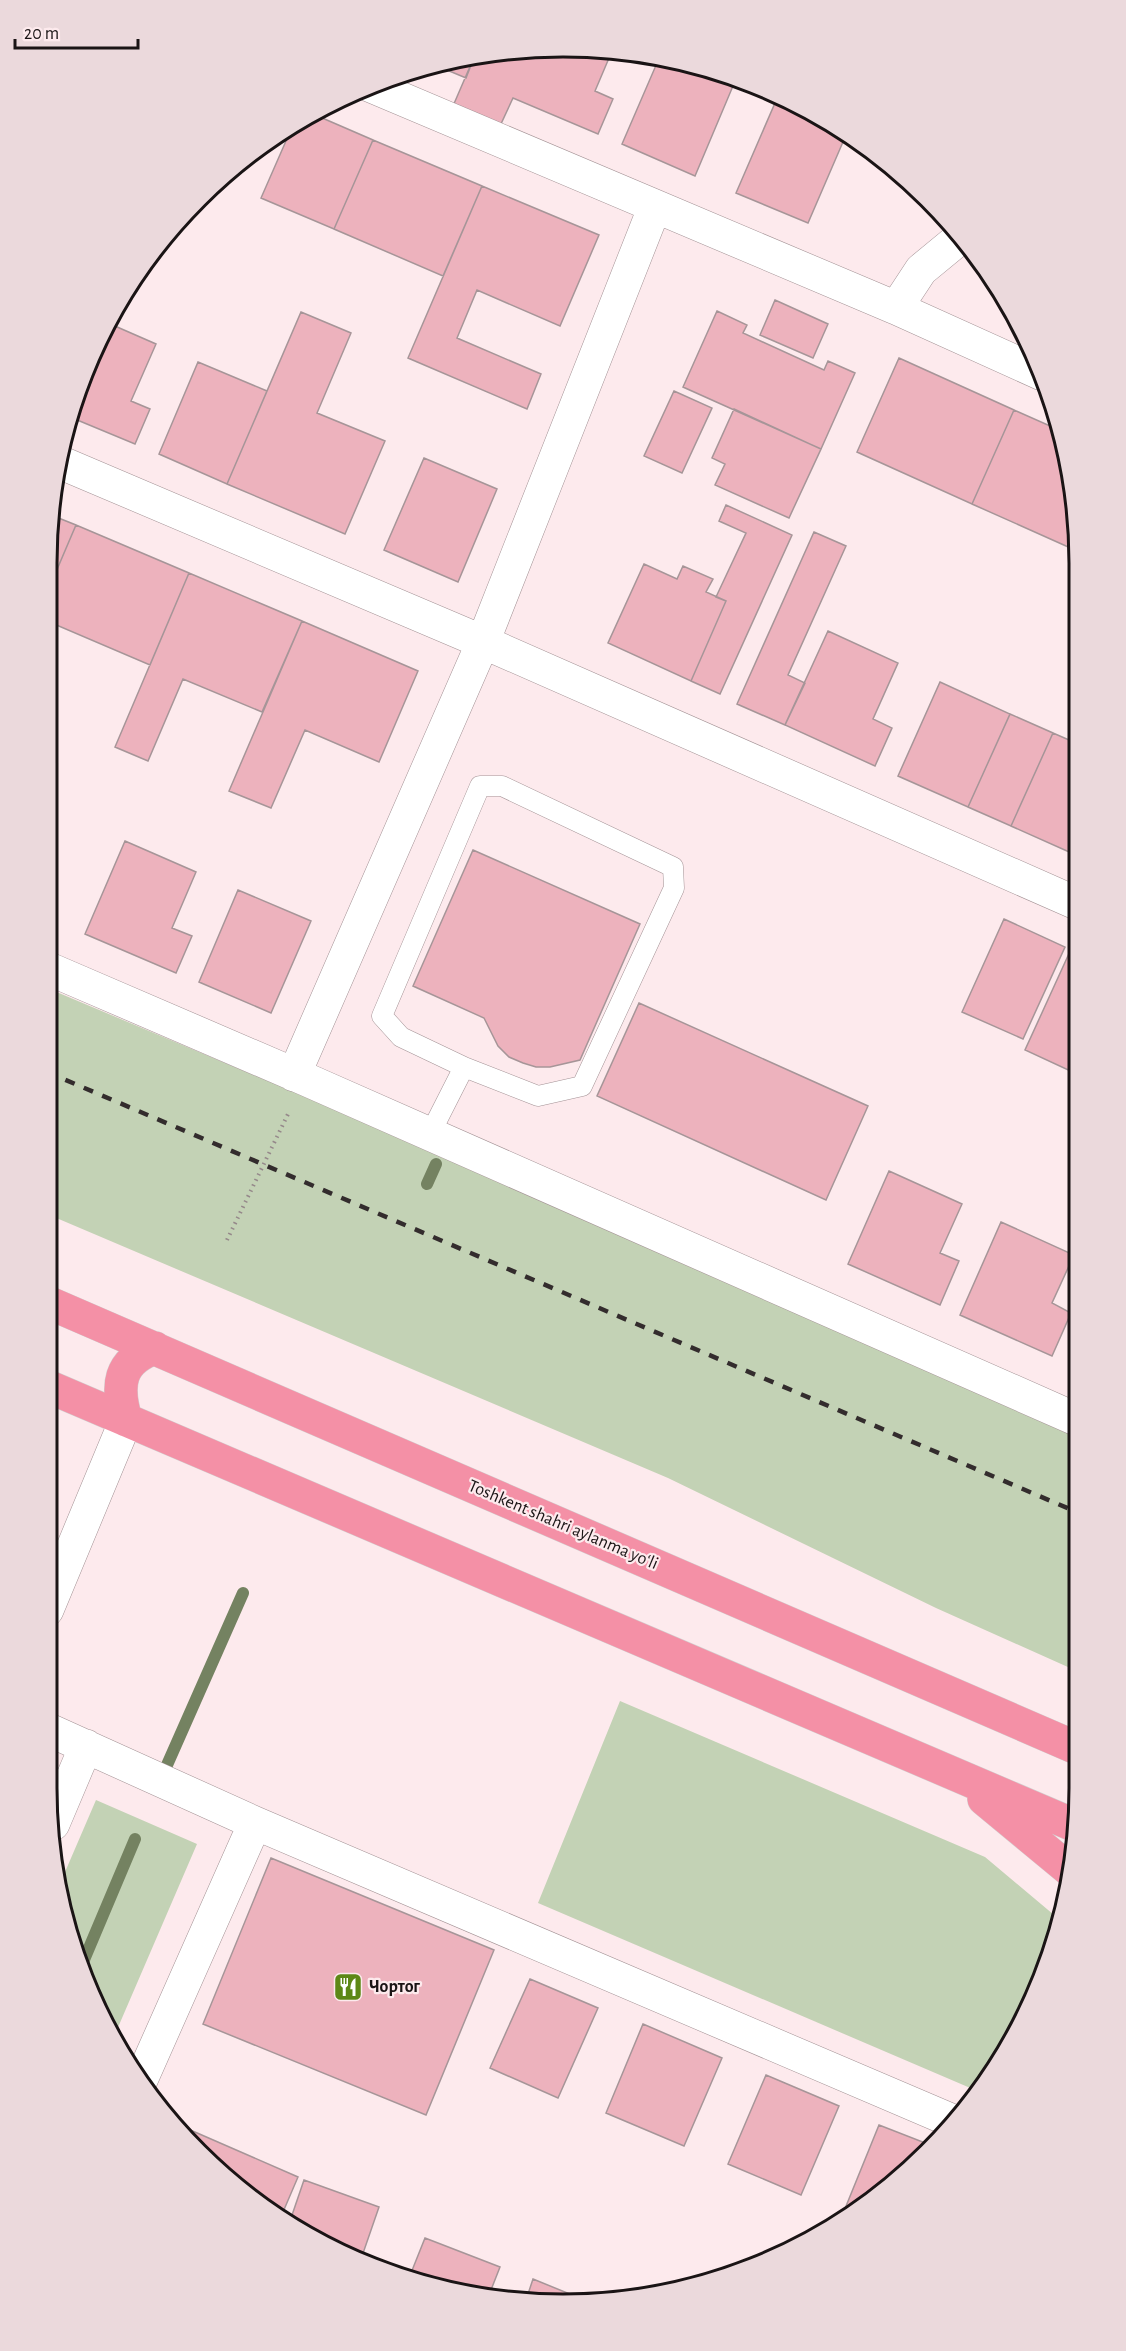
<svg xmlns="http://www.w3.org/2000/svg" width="1126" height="2351" viewBox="0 0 1126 2351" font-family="'Alegreya Sans',sans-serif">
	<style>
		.green { fill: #c3d2b5 }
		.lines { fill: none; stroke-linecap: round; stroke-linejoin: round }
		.stream { stroke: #748261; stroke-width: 12 }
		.building { fill: #edb2bd; stroke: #a69598; stroke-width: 1.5 }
		.lane-casing { stroke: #a39295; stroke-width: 21 }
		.street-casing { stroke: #a39295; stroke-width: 34 }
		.highway-casing { stroke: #d1d0d0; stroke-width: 34 }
		.path { stroke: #95888a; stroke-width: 4; stroke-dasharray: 1.5 4.5; stroke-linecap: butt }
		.lane { stroke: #fff; stroke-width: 20 }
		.street { stroke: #fff; stroke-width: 33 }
		.highway { stroke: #f490a6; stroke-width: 33 }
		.rail { stroke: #332c2d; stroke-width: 4.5; stroke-dasharray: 10 10; stroke-linecap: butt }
		.labels { text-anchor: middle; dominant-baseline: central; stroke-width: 4.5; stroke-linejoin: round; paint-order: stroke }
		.street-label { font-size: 18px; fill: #1a1415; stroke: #fdeaed }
		.poi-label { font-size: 18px; font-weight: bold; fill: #1a1415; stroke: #fdeaed; text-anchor: start }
		.rim { fill: none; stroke: #1a1415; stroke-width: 3 }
	</style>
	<rect width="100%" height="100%" fill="#fdeaed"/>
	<path class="green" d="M47,988L287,1089L1078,1438L1079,1672L936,1608L668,1478L47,1214Z
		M620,1701L985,1857L1060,1920L1040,1986L975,2090L538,1903Z
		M96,1800L197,1844L116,2032L74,1954L62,1879Z"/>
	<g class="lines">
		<path class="stream" d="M427,1184L436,1164
			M167,1765L243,1593
			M81,1967L135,1839"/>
	</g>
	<path class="building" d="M563,47L612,51L595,91L613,99L598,134L513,98L500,126L453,106L475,55Z
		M475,55L466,78L435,65L463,56Z
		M660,56L669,58L733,86L695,176L622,144Z
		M775,103L846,135L808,223L736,193Z
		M313,114L373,140L334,229L261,198L293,125Z
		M373,140L482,186L443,276L334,229Z
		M482,186L599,235L560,326L477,290L457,338L541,374L527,409L408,358Z
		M775,300L828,324L813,358L760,335Z
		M717,311L747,325L743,333L824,370L828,361L855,373L821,449L683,387Z
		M301,312L351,333L317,413L385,441L345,534L227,484Z
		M108,323L156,344L131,401L150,409L135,444L70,417L86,365Z
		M899,358L1014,410L972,504L857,452Z
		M198,362L267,391L227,484L159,454Z
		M674,391L712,408L682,473L644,456Z
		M734,409L821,449L789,518L715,485L725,464L712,458Z
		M1014,410L1057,429L1075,495V550L972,504Z
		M424,458L497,489L458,582L384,550Z
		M726,505L792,535L720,694L691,681L726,601L716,597L746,533L719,521Z
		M51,515L76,525L47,593V563Z
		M76,525L189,573L150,665L47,621V593Z
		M814,532L846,546L788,675L805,683L785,725L737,704Z
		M644,564L677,579L683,566L713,579L706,592L726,601L691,681L608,643Z
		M189,573L302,621L262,712L183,679L148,761L115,747Z
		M302,621L418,671L379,762L305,730L271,808L229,791Z
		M828,631L898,663L873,719L892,728L875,766L785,725Z
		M940,682L1010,714L968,807L898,776Z
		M1010,714L1053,733L1011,826L968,807Z
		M1053,733L1076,743V855L1011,826Z
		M125,841L196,872L172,928L192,936L176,973L85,934Z
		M473,850L640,924L580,1060L550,1067H536L523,1063L509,1057L498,1046L484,1018L413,986Z
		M238,890L311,921L271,1013L199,982Z
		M1004,919L1065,947L1023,1039L962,1012Z
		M1077,936V1074L1025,1050Z
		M639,1003L868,1106L826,1200L597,1096Z
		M889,1171L962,1204L940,1253L959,1261L940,1305L848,1264Z
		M1001,1222L1074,1255L1052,1303L1071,1313L1052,1356L960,1315Z
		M1078,1351V1367L1072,1364Z
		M271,1858L494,1950L426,2115L203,2024Z
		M530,1979L598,2008L558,2098L490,2068Z
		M643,2024L722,2058L684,2146L606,2113Z
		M766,2075L839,2106L801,2195L728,2164Z
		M879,2125L933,2146L878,2198L840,2221Z
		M188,2129L298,2177L280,2219L186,2133Z
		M304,2180L379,2207L360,2262L289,2224Z
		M425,2238L500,2267L489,2295H462L409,2278Z
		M533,2279L582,2299L527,2297Z"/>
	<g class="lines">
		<g class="lane-casing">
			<path id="lane" d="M430,1134L464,1067L401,1037L382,1016L480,786H502L673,867L674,888L582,1086L538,1096L464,1067"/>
		</g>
		<g class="street-casing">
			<path id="street" d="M369,85L896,308L1042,374
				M896,308L921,270L961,237
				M57,461L483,642L1076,903
				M47,968L305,1079L1078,1420
				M294,1075L483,642L655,206
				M47,1610L126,1420
				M47,1729L255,1823L955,2122
				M53,1824L86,1746
				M141,2080L255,1823"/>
		</g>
		<g class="highway-casing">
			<path id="highway" d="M47,1302L1079,1749
				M47,1386L1076,1826
				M126,1420C116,1386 118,1361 155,1348
				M984,1799L1071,1871"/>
		</g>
		<path class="path" d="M227,1240L289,1112"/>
		<use href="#lane" class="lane"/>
		<use href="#street" class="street"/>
		<use href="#highway" class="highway"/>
		<path class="rail" d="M47,1072L1079,1513"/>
	</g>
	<defs>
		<g id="restaurant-square" transform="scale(1.5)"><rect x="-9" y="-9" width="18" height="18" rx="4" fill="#5d8816" stroke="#fdeaed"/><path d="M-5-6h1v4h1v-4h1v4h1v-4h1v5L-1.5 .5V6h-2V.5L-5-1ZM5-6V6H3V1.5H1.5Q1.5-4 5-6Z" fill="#fff"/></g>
	</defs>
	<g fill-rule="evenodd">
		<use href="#restaurant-square" x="348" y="1987"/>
	</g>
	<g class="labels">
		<g class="street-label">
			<text transform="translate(563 1525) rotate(23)">Toshkent shahri aylanma yoʻli</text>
		</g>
		<g class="poi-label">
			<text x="369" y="1987">Чортог</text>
		</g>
	</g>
	<path d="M0 0H1126V2351H0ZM563 57H563A506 506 0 0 1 1069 563V1788A506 506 0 0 1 563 2294H563A506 506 0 0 1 57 1788V563A506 506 0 0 1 563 57Z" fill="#ebd9dc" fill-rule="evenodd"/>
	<path class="rim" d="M563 57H563A506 506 0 0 1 1069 563V1788A506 506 0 0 1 563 2294H563A506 506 0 0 1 57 1788V563A506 506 0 0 1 563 57Z"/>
	<path d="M15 39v9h123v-9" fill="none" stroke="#1a1415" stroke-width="3"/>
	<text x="24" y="39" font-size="18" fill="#1a1415" stroke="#fdeaed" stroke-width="4.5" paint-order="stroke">20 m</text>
</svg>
